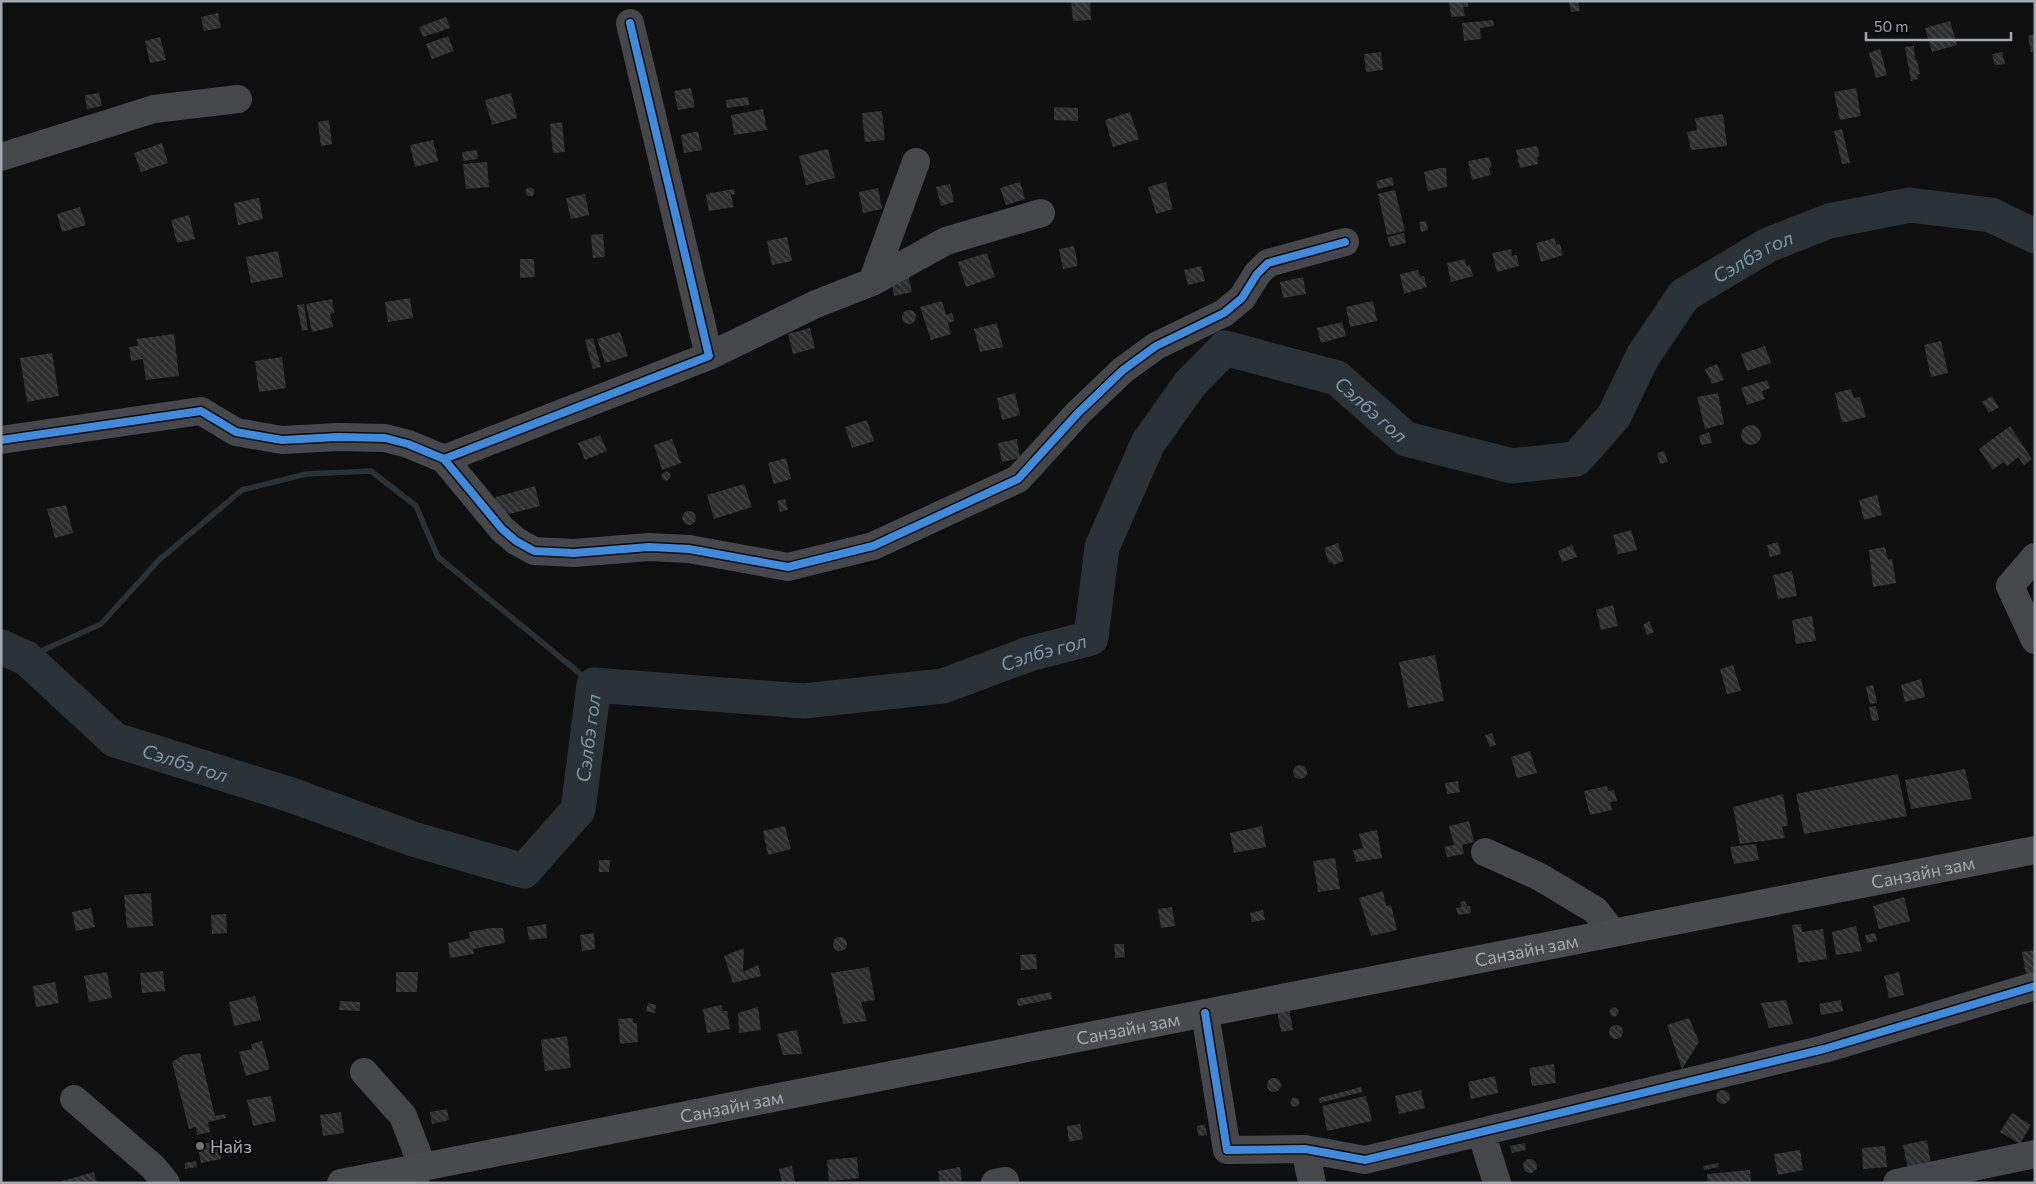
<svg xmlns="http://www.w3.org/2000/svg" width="2036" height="1184" viewBox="0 0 2036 1184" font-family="Commissioner,sans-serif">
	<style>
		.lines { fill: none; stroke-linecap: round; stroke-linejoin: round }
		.stream { stroke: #2b3237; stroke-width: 5.5 }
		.river { stroke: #2b3237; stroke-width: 35 }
		.building { fill: url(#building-back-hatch) }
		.minor { stroke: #45474a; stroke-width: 28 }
		.major { stroke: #484a4c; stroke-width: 28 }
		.cycleway-casing { stroke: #0a0a0b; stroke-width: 11 }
		.cycleway { stroke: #408adc; stroke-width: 8 }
		.poi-dot { fill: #6f7278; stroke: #0a0a0b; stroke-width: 2 }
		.labels { text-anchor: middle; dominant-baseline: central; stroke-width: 4; stroke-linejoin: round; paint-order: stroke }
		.street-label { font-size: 18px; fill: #a2a7b0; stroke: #0a0a0b }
		.poi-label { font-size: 18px; fill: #a2a7b0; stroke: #0a0a0b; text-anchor: start }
		.water-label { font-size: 19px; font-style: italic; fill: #7b96a8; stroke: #0a0a0b }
	</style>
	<defs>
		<pattern id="building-back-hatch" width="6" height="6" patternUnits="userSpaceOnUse" patternTransform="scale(1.25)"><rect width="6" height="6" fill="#2d2d2e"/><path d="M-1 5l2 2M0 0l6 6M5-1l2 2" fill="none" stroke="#48494a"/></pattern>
	</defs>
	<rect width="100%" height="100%" fill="#0f0f10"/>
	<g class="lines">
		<path class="stream" d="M26,658L101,624L159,560L242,490L306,474L371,471L416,506L438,557L594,685"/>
		<path class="river" id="s1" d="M1,647L26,658L115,740L288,794L413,839L524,871L578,810L594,685L804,701L943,686L1029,654L1091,638L1102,547L1148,443L1190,384L1225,348L1337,378L1406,439L1512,466L1576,459L1614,416L1643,356L1684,295L1768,245L1829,221L1910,205L1991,215L2035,236"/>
	</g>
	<path class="building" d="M1071,1H1090L1091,20L1073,21Z
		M1468,1V7H1463L1465,16L1451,17L1449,2Z
		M1569,1H1578L1580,11L1571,12Z
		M218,13L221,28L204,31L201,17Z
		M446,17L450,28L423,37L419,27Z
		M1493,20L1494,26L1480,28L1481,39L1464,41L1462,23Z
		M1950,21L1957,45L1932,52L1925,28Z
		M2035,34V51L2031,52L2028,36Z
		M448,36L454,51L432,59L426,44Z
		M160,37L166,60L150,63L145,41Z
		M1914,46L1915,60H1917L1920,74L1917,75L1918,79L1911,81L1905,47Z
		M1880,49L1887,75L1876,78L1869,53Z
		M1381,52L1383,70L1366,72L1364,54Z
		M2002,52L2005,64L1995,65L1992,54Z
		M691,88L695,107L678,110L674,91Z
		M1856,88L1861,116L1840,120L1834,92Z
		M99,93L102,106L87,109L85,95Z
		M511,93L517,118L492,125L485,100Z
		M748,97L749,105L727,108L726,100Z
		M1054,107L1078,108V121L1054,120Z
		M763,109L767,130L734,135L731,115Z
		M882,111L885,140L865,142L862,113Z
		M1130,112L1139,139L1113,147L1105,120Z
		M1723,114L1727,146L1691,150L1687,132L1697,130L1695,118Z
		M329,120L332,144L321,146L318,122Z
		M562,122L565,152L553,153L550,124Z
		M1842,129L1850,163L1842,164L1834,131Z
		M698,131L702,150L684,153L681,135Z
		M433,140L438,161L415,167L410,145Z
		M162,143L168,163L141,172L134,153Z
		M1537,146L1540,156L1537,157L1538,164L1520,168L1516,150Z
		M828,149L835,178L806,185L799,156Z
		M477,150L478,159L463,161L462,152Z
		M1489,157L1492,167L1489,168L1491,175L1472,180L1468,161Z
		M487,162L489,187L466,189L463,164Z
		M1440,168H1446L1447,187L1428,191L1424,172Z
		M1392,177L1394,185L1378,189L1376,181Z
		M1020,182L1025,199L1006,205L1000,188Z
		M1166,182L1173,209L1156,214L1148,187Z
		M950,184L954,202L941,206L936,187Z
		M525.5 192a4.5 4.5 0 1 1 9 0a4.5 4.5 0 1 1-9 0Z
		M878,188L882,209L863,213L859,192Z
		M734,189L735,194L731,195L734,207L709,211L706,194Z
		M1395,190L1405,231L1387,235L1378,194Z
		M585,194L589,215L571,219L566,198Z
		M259,198L263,219L238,225L234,203Z
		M80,207L86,225L62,232L57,214Z
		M189,215L195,239L177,243L171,220Z
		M1426,221L1428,230L1421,232L1419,222Z
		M1404,233L1406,243L1390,247L1387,237Z
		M603,234L605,257L593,258L591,235Z
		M787,237L792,261L772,265L767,241Z
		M1555,238L1556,245L1560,244L1563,255L1541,262L1536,243Z
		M1074,246L1078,266L1063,269L1059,249Z
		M1511,249L1512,256L1517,255L1519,266L1497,272L1492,253Z
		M278,251L283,277L251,283L246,257Z
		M987,253L995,277L966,287L958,262Z
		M520,259H534L535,277L520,278Z
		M1465,259L1466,266L1470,265L1473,276L1451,282L1447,263Z
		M1201,266L1205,281L1188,285L1184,270Z
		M1418,270L1420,277L1424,276L1427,287L1404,294L1400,274Z
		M907,271L912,292L894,296L890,275Z
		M1303,277L1306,294L1283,298L1280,282Z
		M410,298L413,318L388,322L385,302Z
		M332,299L334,313L330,314L333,327L312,332L306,304Z
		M942,301L946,315L952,313L954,321L948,323L951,334L931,340L920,307Z
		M1373,301L1377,321L1350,327L1346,307Z
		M304,304L308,330L302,331L297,305Z
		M902 317a7 7 0 1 1 14 0a7 7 0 1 1-14 0Z
		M1342,322L1346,336L1321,343L1317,328Z
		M997,323L1003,347L980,352L974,329Z
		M810,328L815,348L793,354L788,334Z
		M620,332L628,356L605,363L597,339Z
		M174,334L179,376L146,380L143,359L131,361L129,347L138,346L137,339Z
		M593,338L601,367L593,369L585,340Z
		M1941,341L1948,373L1931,377L1924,345Z
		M1765,346L1771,363L1747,371L1741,354Z
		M52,353L59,396L27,402L20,358Z
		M282,357L286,388L259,392L255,361Z
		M1717,364L1724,380L1712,384L1705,369Z
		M1767,380L1770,388L1762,391L1765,399L1747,405L1741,388Z
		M1851,389L1854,398L1860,397L1866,417L1842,423L1835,393Z
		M1015,393L1020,415L1002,420L997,398Z
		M1718,393L1724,424L1705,429L1697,397Z
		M1992,396L1999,407L1989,413L1982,402Z
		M867,420L874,441L852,448L845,427Z
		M1741 435a10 10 0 1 1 20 0a10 10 0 1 1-20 0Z
		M2010,426L2032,459L2024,465L2018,457L2007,466L2003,462L1993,470L1979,449Z
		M1709,432L1712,443L1701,445L1699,436Z
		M600,435L607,451L585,460L578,443Z
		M672,439L681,463L662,470L654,445Z
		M1017,439L1020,458L1002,462L998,443Z
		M1664,451L1668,462L1660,464L1657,453Z
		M786,458L791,479L774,484L768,463Z
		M661.5 476a4.5 4.5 0 1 1 9 0a4.5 4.5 0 1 1-9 0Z
		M744,484L752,507L714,519L707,495Z
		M535,486L540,506L501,516L495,497Z
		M1877,495L1882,515L1864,520L1859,500Z
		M785,499L788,510L780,512L777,501Z
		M66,505L73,533L55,538L47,509Z
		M682 518a7 7 0 1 1 14 0a7 7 0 1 1-14 0Z
		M1631,530L1637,550L1618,554L1613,535Z
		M1778,542L1781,554L1770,557L1767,545Z
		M1338,543L1344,561L1333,565L1332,562L1329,563L1324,548Z
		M1572,545L1577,557L1562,562L1558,551Z
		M1885,547L1888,560L1892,559L1896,583L1873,587L1869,550Z
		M1792,571L1797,596L1778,599L1773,575Z
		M1613,605L1618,626L1601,630L1596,610Z
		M1812,616L1816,641L1796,644L1792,620Z
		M1649,621L1654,632L1647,635L1643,625Z
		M1435,655L1444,701L1408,708L1399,662Z
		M1733,665L1741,691L1727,694L1720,669Z
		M1921,679L1925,697L1905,702L1901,685Z
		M1873,685L1877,703L1870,704L1866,687Z
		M1876,706L1879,720L1872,721L1869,707Z
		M1492,733L1496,745L1490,747L1485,735Z
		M1530,751L1537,773L1517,778L1511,757Z
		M1293 772a7 7 0 1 1 14 0a7 7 0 1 1-14 0Z
		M1965,769L1972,799L1911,809L1905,780Z
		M1898,774L1907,816L1804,834L1796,794Z
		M1458,781L1460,792L1447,794L1445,783Z
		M1607,786L1608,791L1614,790L1617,801L1610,802L1612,810L1590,815L1584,791Z
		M1783,794L1788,825L1782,827L1785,838L1740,844L1733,807Z
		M1469,821L1474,842L1462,845L1464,854L1447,857L1444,847L1454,845L1449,826Z
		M785,826L791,849L768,855L763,831Z
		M1262,826L1266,847L1234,853L1230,833Z
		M1377,830L1382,858L1356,862L1353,850L1363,848L1359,834Z
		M1756,844L1759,860L1734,864L1730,847Z
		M1335,858L1340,889L1318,892L1313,861Z
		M599,860H610L609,872H599Z
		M1383,891L1386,906L1391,905L1397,930L1371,936L1359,898Z
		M151,893L153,926L127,928L124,895Z
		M1904,897L1910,921L1879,929L1873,906Z
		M1465,901L1467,906H1470L1471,913L1458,915L1456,908L1462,907L1460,902Z
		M1172,907L1175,926L1161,928L1158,909Z
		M91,908L95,927L76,931L72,912Z
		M1263,910L1265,920L1252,922L1250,913Z
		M226,914L227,933L212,934L211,915Z
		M546,924L547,938L529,940L527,927Z
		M1801,924L1802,932L1823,929L1827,959L1798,963L1792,925Z
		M1856,926L1862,951L1836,955L1832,932Z
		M490,928H503L505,943L473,949L474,954L450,958L448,943L470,938L469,932Z
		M594,933L595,949L582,951L580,935Z
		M1875,933L1877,941L1867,943L1865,935Z
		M833 944a7 7 0 1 1 14 0a7 7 0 1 1-14 0Z
		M1114,944H1124L1125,957L1115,958Z
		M744,948L743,972L758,965L761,976L733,983L724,956Z
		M2035,950V979L2027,980L2022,952Z
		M1036,954L1037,969L1021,970L1020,955Z
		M869,967L875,1000L861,1002L867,1021L843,1024L831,973Z
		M163,971L165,991L142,993L140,973Z
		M107,972L112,998L89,1002L84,976Z
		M396,972H418L417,992H396Z
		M1899,972L1904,995L1889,998L1884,976Z
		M55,982L59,1003L36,1007L33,986Z
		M1051,992L1052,999L1018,1006L1017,999Z
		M255,996L261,1020L234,1026L229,1002Z
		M1786,1000L1793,1024L1769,1028L1761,1003Z
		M1841,1000L1843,1011L1821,1015L1819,1004Z
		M340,1001L360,1002V1011L339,1010Z
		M648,1003L656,1005L655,1013L646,1011Z
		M721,1005L723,1011H727L730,1029L707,1033L703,1009Z
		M758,1007L761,1030L739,1033L738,1013Z
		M1609.5 1012a4.5 4.5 0 1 1 9 0a4.5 4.5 0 1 1-9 0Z
		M1289,1008L1293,1030L1281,1032L1277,1010Z
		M633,1018V1023H637L638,1042L620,1044L618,1019Z
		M1689,1018L1699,1042L1682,1069L1667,1025Z
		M1609 1032a7 7 0 1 1 14 0a7 7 0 1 1-14 0Z
		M797,1030L802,1054L783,1055L777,1034Z
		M567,1036L571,1068L545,1071L541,1040Z
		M262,1041L270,1069L246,1076L239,1052L252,1049L251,1044Z
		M200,1053L215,1116L225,1114L226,1118L208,1122L210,1132L197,1135L196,1127L189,1129L172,1062L183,1055Z
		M1554,1064L1556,1083L1532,1086L1529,1068Z
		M1495,1076L1498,1093L1471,1099L1468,1082Z
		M1267 1085a7 7 0 1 1 14 0a7 7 0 1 1-14 0Z
		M1361,1087L1362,1092L1320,1103L1319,1098Z
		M1421,1090L1425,1108L1399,1114L1395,1096Z
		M1716 1097a7 7 0 1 1 14 0a7 7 0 1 1-14 0Z
		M271,1096L276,1121L253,1126L247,1100Z
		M1366,1096L1372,1121L1327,1131L1322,1106Z
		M1290.5 1102a4.5 4.5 0 1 1 9 0a4.5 4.5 0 1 1-9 0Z
		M447,1109L449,1120L432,1124L430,1112Z
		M341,1112L344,1133L323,1136L320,1115Z
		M2012,1113L2031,1125L2020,1144L2000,1132Z
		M1080,1124L1083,1139L1069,1142L1067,1126Z
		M1205,1124L1207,1135L1198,1136L1197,1126Z
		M1927,1140L1931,1164L1908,1169L1903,1145Z
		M217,1141L221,1159L201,1163L197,1145Z
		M1525,1143L1526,1150L1512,1153L1510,1146Z
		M1885,1146L1887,1167L1863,1169L1862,1148Z
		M1800,1150L1803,1170L1778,1175L1774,1154Z
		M857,1157L859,1178L829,1181L827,1160Z
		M1523 1166a7 7 0 1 1 14 0a7 7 0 1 1-14 0Z
		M196,1161L197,1167L185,1169V1163Z
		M1718,1163L1719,1167L1704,1170L1703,1166Z
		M792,1166L795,1182L782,1183L779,1169Z
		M960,1167L962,1183H940L938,1171Z
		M1750,1170L1751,1183H1708L1707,1174Z
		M94,1172L97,1183H59V1182Z"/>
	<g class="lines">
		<path class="minor" d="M1,157L154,109L238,99
			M872,282L946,241L1041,213
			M709,356L816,304L872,282L916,162
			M1,440L201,411L236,432L282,440L338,437L385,438L408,444L444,459L709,356L630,23
			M444,459L502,529L516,541L534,551L574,553L649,547L689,549L788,567L873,546L1018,479L1078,413L1123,370L1156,346L1224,313L1242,298L1257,274L1268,263L1345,242
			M2035,557L2010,586L2035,640
			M1485,852L1540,877L1595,910L1613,933
			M1205,1013L1227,1150L1305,1149L1365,1160L1824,1049L2035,986
			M364,1072L403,1116L420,1160L421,1167L412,1183
			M74,1099L153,1167L166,1183
			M1481,1132L1497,1183
			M1305,1149L1312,1183
			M995,1183L1005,1181
			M1897,1183L2035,1154"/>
		<path class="major" id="s2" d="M341,1183L2035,850"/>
		<g class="cycleway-casing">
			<path id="cycleway" d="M1,440L201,411L236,432L282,440L338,437L385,438L408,444L444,459L709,356L630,23
				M444,459L502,529L516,541L534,551L574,553L649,547L689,549L788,567L873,546L1018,479L1078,413L1123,370L1156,346L1224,313L1242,298L1257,274L1268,263L1345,242
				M1205,1013L1227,1150L1305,1149L1365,1160L1824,1049L2035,986"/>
		</g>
		<use href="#cycleway" class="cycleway"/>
	</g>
	<circle class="poi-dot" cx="200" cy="1146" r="5"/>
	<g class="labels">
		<g class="street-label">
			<text stroke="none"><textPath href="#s2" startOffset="1612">Санзайн зам</textPath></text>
			<text stroke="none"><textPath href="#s2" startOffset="1208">Санзайн зам</textPath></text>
			<text stroke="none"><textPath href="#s2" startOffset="802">Санзайн зам</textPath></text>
			<text stroke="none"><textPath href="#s2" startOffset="398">Санзайн зам</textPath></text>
		</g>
		<g class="poi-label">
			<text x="210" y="1146">Найз</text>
		</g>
		<g class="water-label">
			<text stroke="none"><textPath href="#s1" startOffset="2278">Сэлбэ гол</textPath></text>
			<text stroke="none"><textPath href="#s1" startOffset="1782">Сэлбэ гол</textPath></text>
			<text stroke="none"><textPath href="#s1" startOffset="1242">Сэлбэ гол</textPath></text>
			<text stroke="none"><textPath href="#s1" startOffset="732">Сэлбэ гол</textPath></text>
			<text stroke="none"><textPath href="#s1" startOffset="222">Сэлбэ гол</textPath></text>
		</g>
	</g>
	<rect width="2036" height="1184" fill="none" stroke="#a2a7b0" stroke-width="5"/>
	<path d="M1866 32v8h145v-8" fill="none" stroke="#a2a7b0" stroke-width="2.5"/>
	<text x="1874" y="32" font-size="15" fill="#a2a7b0" stroke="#0a0a0b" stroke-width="4" paint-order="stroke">50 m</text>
</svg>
